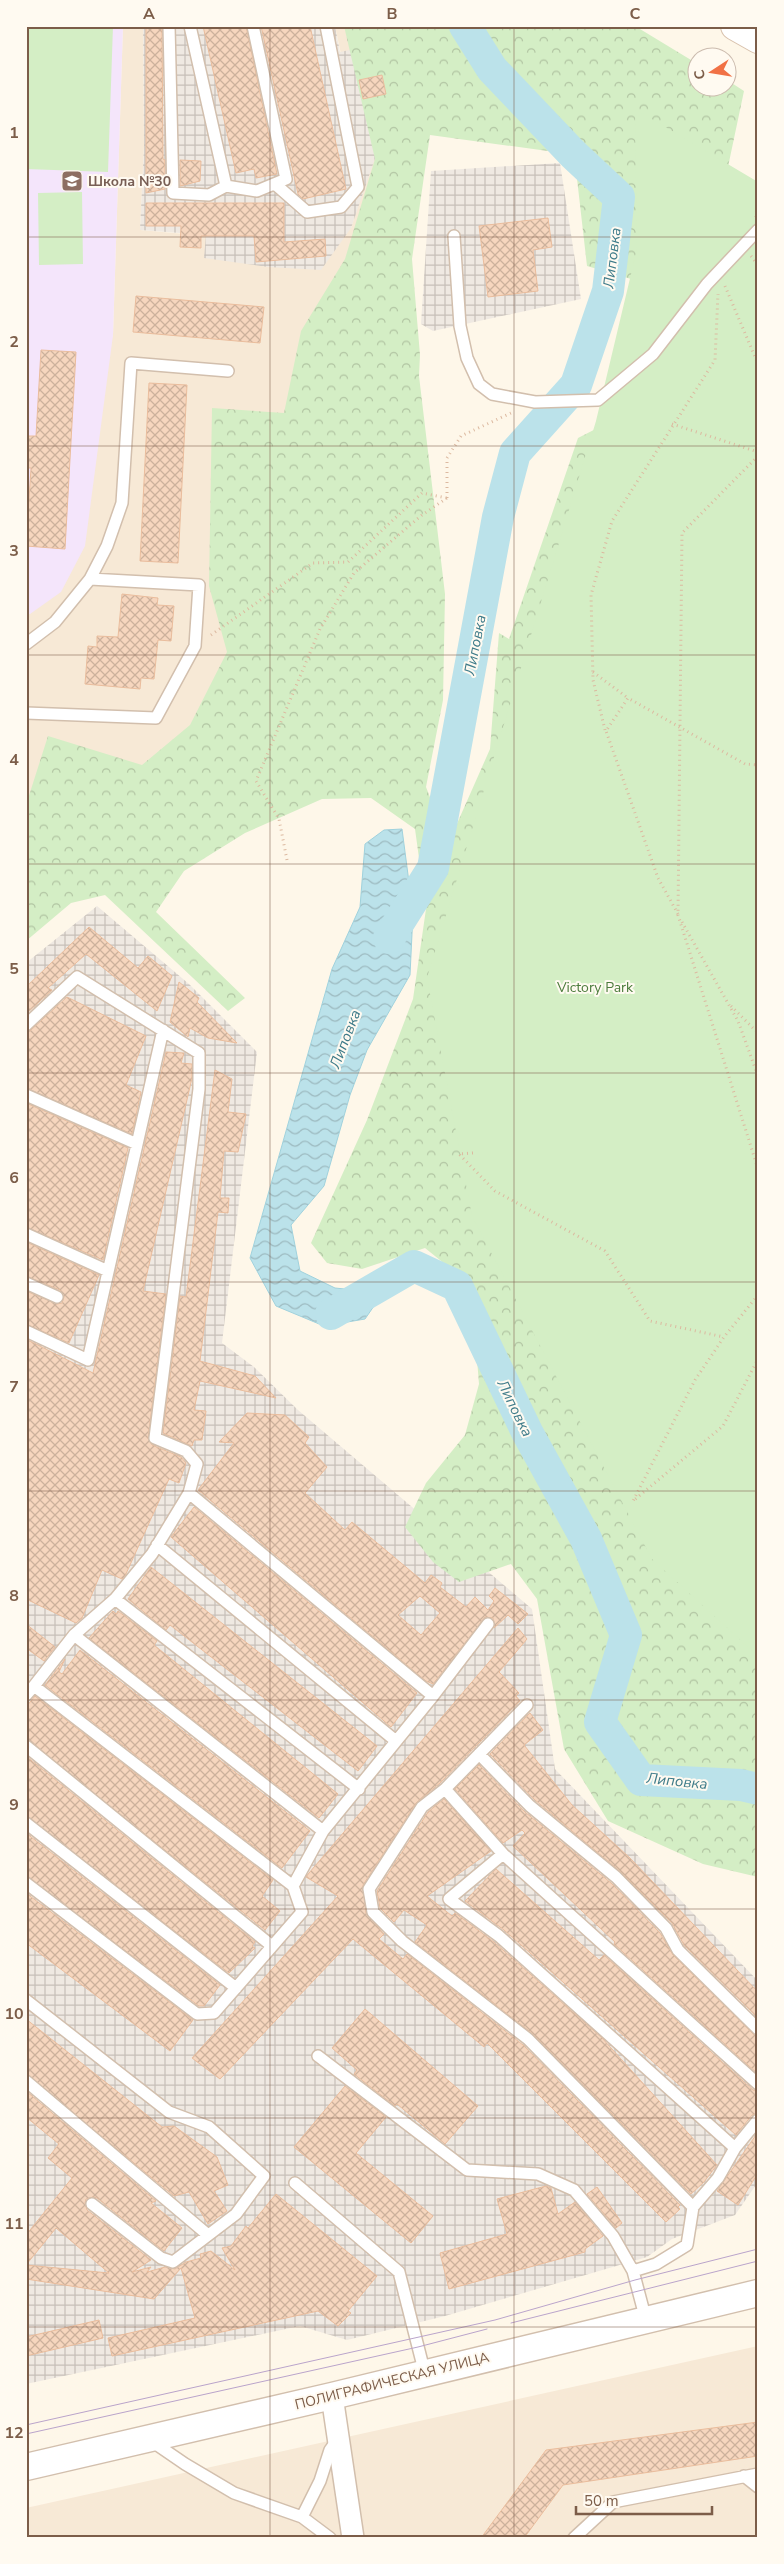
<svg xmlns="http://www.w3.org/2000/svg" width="784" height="2564" viewBox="0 0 784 2564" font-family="'Nunito Sans',sans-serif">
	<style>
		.residential { fill: #f7e9d6 }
		.industrial { fill: url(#industrial-grid) }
		.education { fill: #f4e5fb }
		.forest { fill: url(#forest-crowns) }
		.park { fill: #d4eec5 }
		.water { fill: url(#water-waves); stroke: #a0d2dd }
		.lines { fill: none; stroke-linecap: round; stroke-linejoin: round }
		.river { stroke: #bbe2ea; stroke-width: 32 }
		.building { fill: url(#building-cross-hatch); stroke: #eabd9d; fill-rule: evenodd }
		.service-casing { stroke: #d2bfad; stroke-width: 14 }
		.minor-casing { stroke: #d2bfad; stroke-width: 24 }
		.tertiary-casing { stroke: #d2bfad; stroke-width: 29 }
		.secondary-casing { stroke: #d8c1ac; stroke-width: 30 }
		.path { stroke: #dcb9a0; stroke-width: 3; stroke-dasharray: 1 4; stroke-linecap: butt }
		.service { stroke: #fff; stroke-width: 11 }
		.minor { stroke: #fff; stroke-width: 21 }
		.tertiary { stroke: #fff; stroke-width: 26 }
		.secondary { stroke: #fff; stroke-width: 28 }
		.tram { stroke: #baa4cb; stroke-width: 1 }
		.grid { fill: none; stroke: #7c5d49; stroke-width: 1; stroke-opacity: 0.55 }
		.labels { text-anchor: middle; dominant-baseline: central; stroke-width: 4; stroke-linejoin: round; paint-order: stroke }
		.education-label { font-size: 14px; font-weight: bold; fill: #785e54; stroke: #fffaf1; text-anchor: start }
		.park-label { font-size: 14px; fill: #4d7c3d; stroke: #fffaf1 }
		.street-label { font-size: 14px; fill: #7c5d49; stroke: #fffaf1 }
		.water-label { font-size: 15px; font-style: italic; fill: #3e7b89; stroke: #fffaf1 }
		.neatline { fill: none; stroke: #7c5d49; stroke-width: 2 }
		.grid-label { font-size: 16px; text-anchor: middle; font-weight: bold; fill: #7c5d49 }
	</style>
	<defs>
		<pattern id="industrial-grid" width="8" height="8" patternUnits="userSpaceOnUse" patternTransform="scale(1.25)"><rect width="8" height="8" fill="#efe9e2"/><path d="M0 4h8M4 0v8" fill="none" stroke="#c7c0b9"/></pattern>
		<pattern id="forest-crowns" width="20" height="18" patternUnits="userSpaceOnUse" patternTransform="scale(1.25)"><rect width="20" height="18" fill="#d4eec5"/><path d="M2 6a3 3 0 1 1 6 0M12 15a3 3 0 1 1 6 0" fill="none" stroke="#b1c4a2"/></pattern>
		<pattern id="water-waves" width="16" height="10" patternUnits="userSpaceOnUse" patternTransform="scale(1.25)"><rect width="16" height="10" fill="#bbe2ea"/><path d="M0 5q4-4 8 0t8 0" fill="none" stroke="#9dbac0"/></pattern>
		<pattern id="building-cross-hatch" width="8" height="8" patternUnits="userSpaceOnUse" patternTransform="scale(1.25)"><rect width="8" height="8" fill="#f6d6be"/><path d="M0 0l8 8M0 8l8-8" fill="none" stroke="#ccb19c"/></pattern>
	</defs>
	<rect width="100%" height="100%" fill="#fef7e9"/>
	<path class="residential" d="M123,26H143L144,146L140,230L207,236L205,258L351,228L367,177L335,26H392L403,100L234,738L26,876V614H30L113,335Z
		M758,2346V2538H26V2508Z"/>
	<path class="industrial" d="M143,26H335L340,52L378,44L391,112L351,228L321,270L268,267L204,258L206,235L140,230L144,146Z
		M560,163L581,299L433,331L421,324L431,171Z
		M97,906L189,984L257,1052L222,1343L254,1367L298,1410L532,1609L555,1769L758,1981V2182L735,2215L672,2239L647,2257L445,2316L347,2340L300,2326L26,2384V963Z"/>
	<path class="education" d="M26,26H123L113,335L85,546L61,592L30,614H26Z"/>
	<path class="forest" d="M344,26H635L696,63V88H726L727,80L744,91L717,219L648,284L587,266L576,170L555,152L430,135L412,259L420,355L419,376L445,594L443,700L426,787L448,844L490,749L499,633L509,639L578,438L623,415L758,460V1877L703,1864L608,1821L564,1749L537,1599L511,1564L459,1582L433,1562L405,1527L426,1483L465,1435L479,1384L471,1285L425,1248L362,1269L327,1263L311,1243L367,1120L413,999L426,909L415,829L371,798L322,799L245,833L184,871L156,912L245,998L228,1011L105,895L71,903L26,941V805L48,736L142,765L190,725L227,652L209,586L212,408L284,413L301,331L345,259L375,159Z"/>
	<path class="park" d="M26,26H113L108,172L26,169Z
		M635,109L758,182V1656L652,1559L472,1216L427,978L596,421L637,249Z
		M82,192L83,264L39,265L38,193Z"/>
	<path class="water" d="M402,829L413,913L410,975L367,1050L350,1095L324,1186L291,1225L300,1271L335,1288L383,1293L365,1319L324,1326L276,1306L250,1258L332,969L360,907L365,844L384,830Z"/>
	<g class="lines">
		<path class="river" d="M389,938L433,868L498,517L515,453L576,385L608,291L619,197L573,154L492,69L465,26
			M331,1314L414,1266L457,1286L527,1432L586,1539L626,1635L600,1722L641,1780L741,1785L758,1789"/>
	</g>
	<path class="building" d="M146,26H162L163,159L165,160V189L146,193Z
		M203,26H246L277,174L256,178L254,169L236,173Z
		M261,26H310L346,189L303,199L298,194Z
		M382,75L386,94L363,99L359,80Z
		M180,160L201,161L200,181L180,186Z
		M146,203H284V242L325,239L326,256L256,262L254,236H201V248L180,247L181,226H146Z
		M548,218L552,247L533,250L538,291L488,297L479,226Z
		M136,296L264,307L260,343L133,332Z
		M41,350L76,352L65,549L26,546L31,468H26V436H36Z
		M149,383L187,385L178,563L140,561Z
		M122,594L158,598L157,605L174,606L171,641L158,640L154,679L141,678L140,689L85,684L88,646L97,647V636L118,637Z
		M89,927L138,968L148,956L172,976L157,1011L86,954L48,988L52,990L26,1014V987Z
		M179,982L199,998L197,1002L237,1043L208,1038L190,1028L188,1037L170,1022Z
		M67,997L146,1036L126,1085L141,1092L132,1134L26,1088V1032L31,1030Z
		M166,1052L184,1053L181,1063L192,1064V1078L143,1291L166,1294L148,1438L152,1445L181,1457L186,1463L179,1483L169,1479L125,1576L122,1579L102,1570L82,1618L76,1623L26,1599V1339L93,1373Z
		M215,1070L232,1079L228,1112L246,1114L238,1152L224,1151L220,1198H229L228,1213L218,1212L200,1361L255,1376L276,1398L200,1381L194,1410L206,1411L202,1440H194L192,1446L163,1433L180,1296L186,1297Z
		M26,1103L128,1148L103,1260L26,1227Z
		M26,1242L99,1275L69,1343L26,1324V1291L57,1304L62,1303L64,1297L60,1290L26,1276Z
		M247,1413L285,1415L309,1437L305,1443L327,1467L305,1493L345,1530L352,1522L425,1583L431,1575L442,1583L440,1587L466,1607L475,1597L488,1610L494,1601L489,1596L495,1588L528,1614L518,1624L508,1615L494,1628L493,1618L485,1617L433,1684L426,1681L198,1490L234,1443L219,1442ZM420,1596L440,1613L421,1635L398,1615Z
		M194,1507L417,1693L391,1727L171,1537Z
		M151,1567L377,1746L358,1771L170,1625L166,1630L128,1599Z
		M113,1611L116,1614L118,1611L157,1641L154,1645L338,1794L319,1818L89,1638Z
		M26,1624L55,1647L44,1661L26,1648Z
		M518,1628L527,1639L499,1672L519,1693L516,1696L520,1701L440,1783L416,1803L363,1885L366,1913L384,1934L379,1939L403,1959L407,1954L523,2045L680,2205L678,2207L680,2209L666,2222L487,2043L484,2047L353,1939L220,2079L192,2058L338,1896L306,1877L309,1873Z
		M80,1650L310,1831L282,1868L45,1685L65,1659L59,1672L62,1674Z
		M35,1696L273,1880L262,1896L280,1911L265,1930L26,1739V1707Z
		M530,1713L543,1730L524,1745L572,1805L630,1858L758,1992V2018L684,1945L672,1923L621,1872L535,1800L490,1754Z
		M26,1756L255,1942L252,1946L255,1948L229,1973L26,1816Z
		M479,1765L525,1812L611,1883L660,1933L673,1955L753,2034L758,2036V2074L614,1944L615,1942L513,1846L525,1833L522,1830L503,1843L455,1789Z
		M444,1799L491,1851L427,1896L452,1916L455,1913L494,1942L602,2038L717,2165L704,2182L691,2194L533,2034L415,1942L427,1925L404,1910L394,1922L380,1908L377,1891L428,1812Z
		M26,1833L220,1985L204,2006H199L26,1876Z
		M496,1869L599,1960L604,1955L753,2090L758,2091V2113L752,2115L736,2135L504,1930L465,1901Z
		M26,1893L193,2020L170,2051L26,1943Z
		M365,2009L478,2106L445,2144L397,2104L395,2106L354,2074L357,2070L332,2048Z
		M26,2019L162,2127L174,2126L217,2157L228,2185L214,2191L227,2211L208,2224L189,2192L174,2196L26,2074Z
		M345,2086L386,2117L356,2153L433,2216L411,2243L294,2147Z
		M26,2091L156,2201L151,2203L182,2228L164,2251L97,2198L93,2197L86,2199L85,2203L87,2210L151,2260L132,2272L151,2267L147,2272L165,2267L175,2269L186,2262L201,2258L200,2254L211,2251L235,2270L222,2248L231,2246L246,2226L248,2228L276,2194L377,2276L348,2311L351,2313L338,2326L318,2311L112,2356L108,2338L195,2318L181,2268L154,2299L26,2279V2235L72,2178L48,2158L59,2144L26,2117ZM56,2228L109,2273L26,2265Z
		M758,2132V2173L738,2205L717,2191Z
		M546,2186L551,2188L558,2214L575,2202L603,2236L585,2249V2252L449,2289L440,2253L507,2234L497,2199Z
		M597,2187L622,2223L616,2228L587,2194Z
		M99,2320L103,2338L26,2356V2337Z
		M758,2422V2456L563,2485L524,2538H481L546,2450Z"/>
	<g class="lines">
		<g class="service-casing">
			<path id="service" d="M169,26L173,193L209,195L226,186
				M190,26L226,186L257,191L286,179L253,26
				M275,184L307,212L341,207L358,187L326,26
				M454,236L460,326L467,358L479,384L492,394L535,402L598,400L653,354L707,284L758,230
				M26,644L55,622L90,579L107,546L122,503L131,363L228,371
				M26,713L156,718L195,646L199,585L90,579
				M26,1025L77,977L199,1053V1089L155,1438L186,1451L197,1464L189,1493L433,1696L323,1831L293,1886L34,1686L26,1695
				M26,1095L137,1144
				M26,1234L108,1271
				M26,1283L57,1297
				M26,1331L88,1360L163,1030
				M157,1545L396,1741
				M115,1599L359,1789
				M74,1635L323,1831
				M34,1686L74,1635L115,1599L152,1554L189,1493
				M433,1696L488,1624
				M527,1705L445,1789L503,1854L449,1899L499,1936L735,2148L718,2178L693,2207L687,2245L656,2264L633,2271
				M26,1746L272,1946
				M479,1754L530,1806L616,1877L666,1928L678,1950L758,2029
				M445,1789L422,1807L369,1889L373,1912L402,1941L528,2039L693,2207
				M26,1823L236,1988
				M503,1854L758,2084
				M26,1883L197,2014L214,2013L302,1912L293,1886
				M26,2000L169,2112L209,2127L264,2176L236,2214L173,2262L161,2258L92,2204
				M318,2056L467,2170L538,2174L574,2190L613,2236L633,2271L646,2320
				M26,2081L208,2235
				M735,2148L758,2120
				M295,2183L399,2272L425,2374
				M150,2440L185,2464L234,2493L302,2517L330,2538
				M744,2476L758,2487
				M302,2517L320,2481L330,2450L338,2439
				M574,2538L613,2502L758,2474"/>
		</g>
		<g class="minor-casing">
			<path id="minor" d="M332,2396L353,2538"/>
		</g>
		<g class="tertiary-casing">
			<path id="tertiary" d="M26,2467L332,2396L758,2293"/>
		</g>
		<g class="secondary-casing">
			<path id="secondary" d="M735,26L758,39"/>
		</g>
		<path class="path" d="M756,217L758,193
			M751,256L758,265
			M725,286L758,364
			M672,424L758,452
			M758,456L682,533L678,915L758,1169
			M447,498V458L461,436L511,413
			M211,635L313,563L348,562L422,493L447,498
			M593,672L628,698
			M605,730L593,680L591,595L612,521L715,360L718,294
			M287,860L279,819L256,781L320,629L354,573L422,515L447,498
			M678,914L658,878L606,731L628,698L745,764L758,765
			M682,922L738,1021L758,1076
			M731,1006L758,1033
			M473,1153L459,1154L495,1191L605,1251L650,1321L724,1337
			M758,1295L724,1337L695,1380L633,1501L723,1426L758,1359"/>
		<use href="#service" class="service"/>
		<use href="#minor" class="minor"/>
		<use href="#tertiary" class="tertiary"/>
		<use href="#secondary" class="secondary"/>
		<path class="tram" d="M511,2323L758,2261
			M26,2425L495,2320L635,2280L758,2249
			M26,2434L418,2347L487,2329"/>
	</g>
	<path class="grid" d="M270,26V2538M514,26V2538M26,237H758M26,446H758M26,655H758M26,864H758M26,1073H758M26,1282H758M26,1491H758M26,1700H758M26,1909H758M26,2118H758M26,2327H758"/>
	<defs>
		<g id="school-square" transform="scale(1.125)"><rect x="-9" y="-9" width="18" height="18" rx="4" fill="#8d6e63" stroke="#fffaf1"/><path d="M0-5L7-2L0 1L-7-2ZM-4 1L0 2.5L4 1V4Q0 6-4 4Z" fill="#fff"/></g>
	</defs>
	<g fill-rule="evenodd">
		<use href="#school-square" x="72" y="181"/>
	</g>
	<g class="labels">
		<g class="education-label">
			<text x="88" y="181">Школа №30</text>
		</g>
		<g class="park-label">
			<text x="595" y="987">Victory Park</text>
		</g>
		<g class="street-label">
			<text transform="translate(392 2381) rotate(-14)">ПОЛИГРАФИЧЕСКАЯ УЛИЦА</text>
		</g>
		<g class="water-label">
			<text transform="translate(612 258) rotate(-83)">Липовка</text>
			<text transform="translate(475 645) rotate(-79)">Липовка</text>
			<text transform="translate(345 1039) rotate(-69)">Липовка</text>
			<text transform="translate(515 1408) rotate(64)">Липовка</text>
			<text transform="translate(677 1781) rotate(6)">Липовка</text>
		</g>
	</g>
	<rect width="784" height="2564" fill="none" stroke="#fffaf1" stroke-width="55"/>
	<g transform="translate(712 72) rotate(258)"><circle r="24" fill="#fffaf1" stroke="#cbbbae"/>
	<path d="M0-4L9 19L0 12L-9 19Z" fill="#f17145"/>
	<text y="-8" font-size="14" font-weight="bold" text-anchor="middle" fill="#7c5d49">С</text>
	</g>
	<path d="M576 2506v8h136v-8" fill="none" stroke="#7c5d49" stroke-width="2.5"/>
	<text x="584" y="2506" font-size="15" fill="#7c5d49" stroke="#fffaf1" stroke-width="4" paint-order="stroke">50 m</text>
	<rect x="28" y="28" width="728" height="2508" class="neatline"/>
	<g class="grid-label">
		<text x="149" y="19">A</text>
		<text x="392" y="19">B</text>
		<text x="635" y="19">C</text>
		<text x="14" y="138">1</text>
		<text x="14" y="347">2</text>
		<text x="14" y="556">3</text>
		<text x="14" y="765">4</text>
		<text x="14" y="974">5</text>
		<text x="14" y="1183">6</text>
		<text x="14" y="1392">7</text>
		<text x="14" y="1601">8</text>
		<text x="14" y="1810">9</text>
		<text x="14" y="2019">10</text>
		<text x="14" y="2229">11</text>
		<text x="14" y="2438">12</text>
	</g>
</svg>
